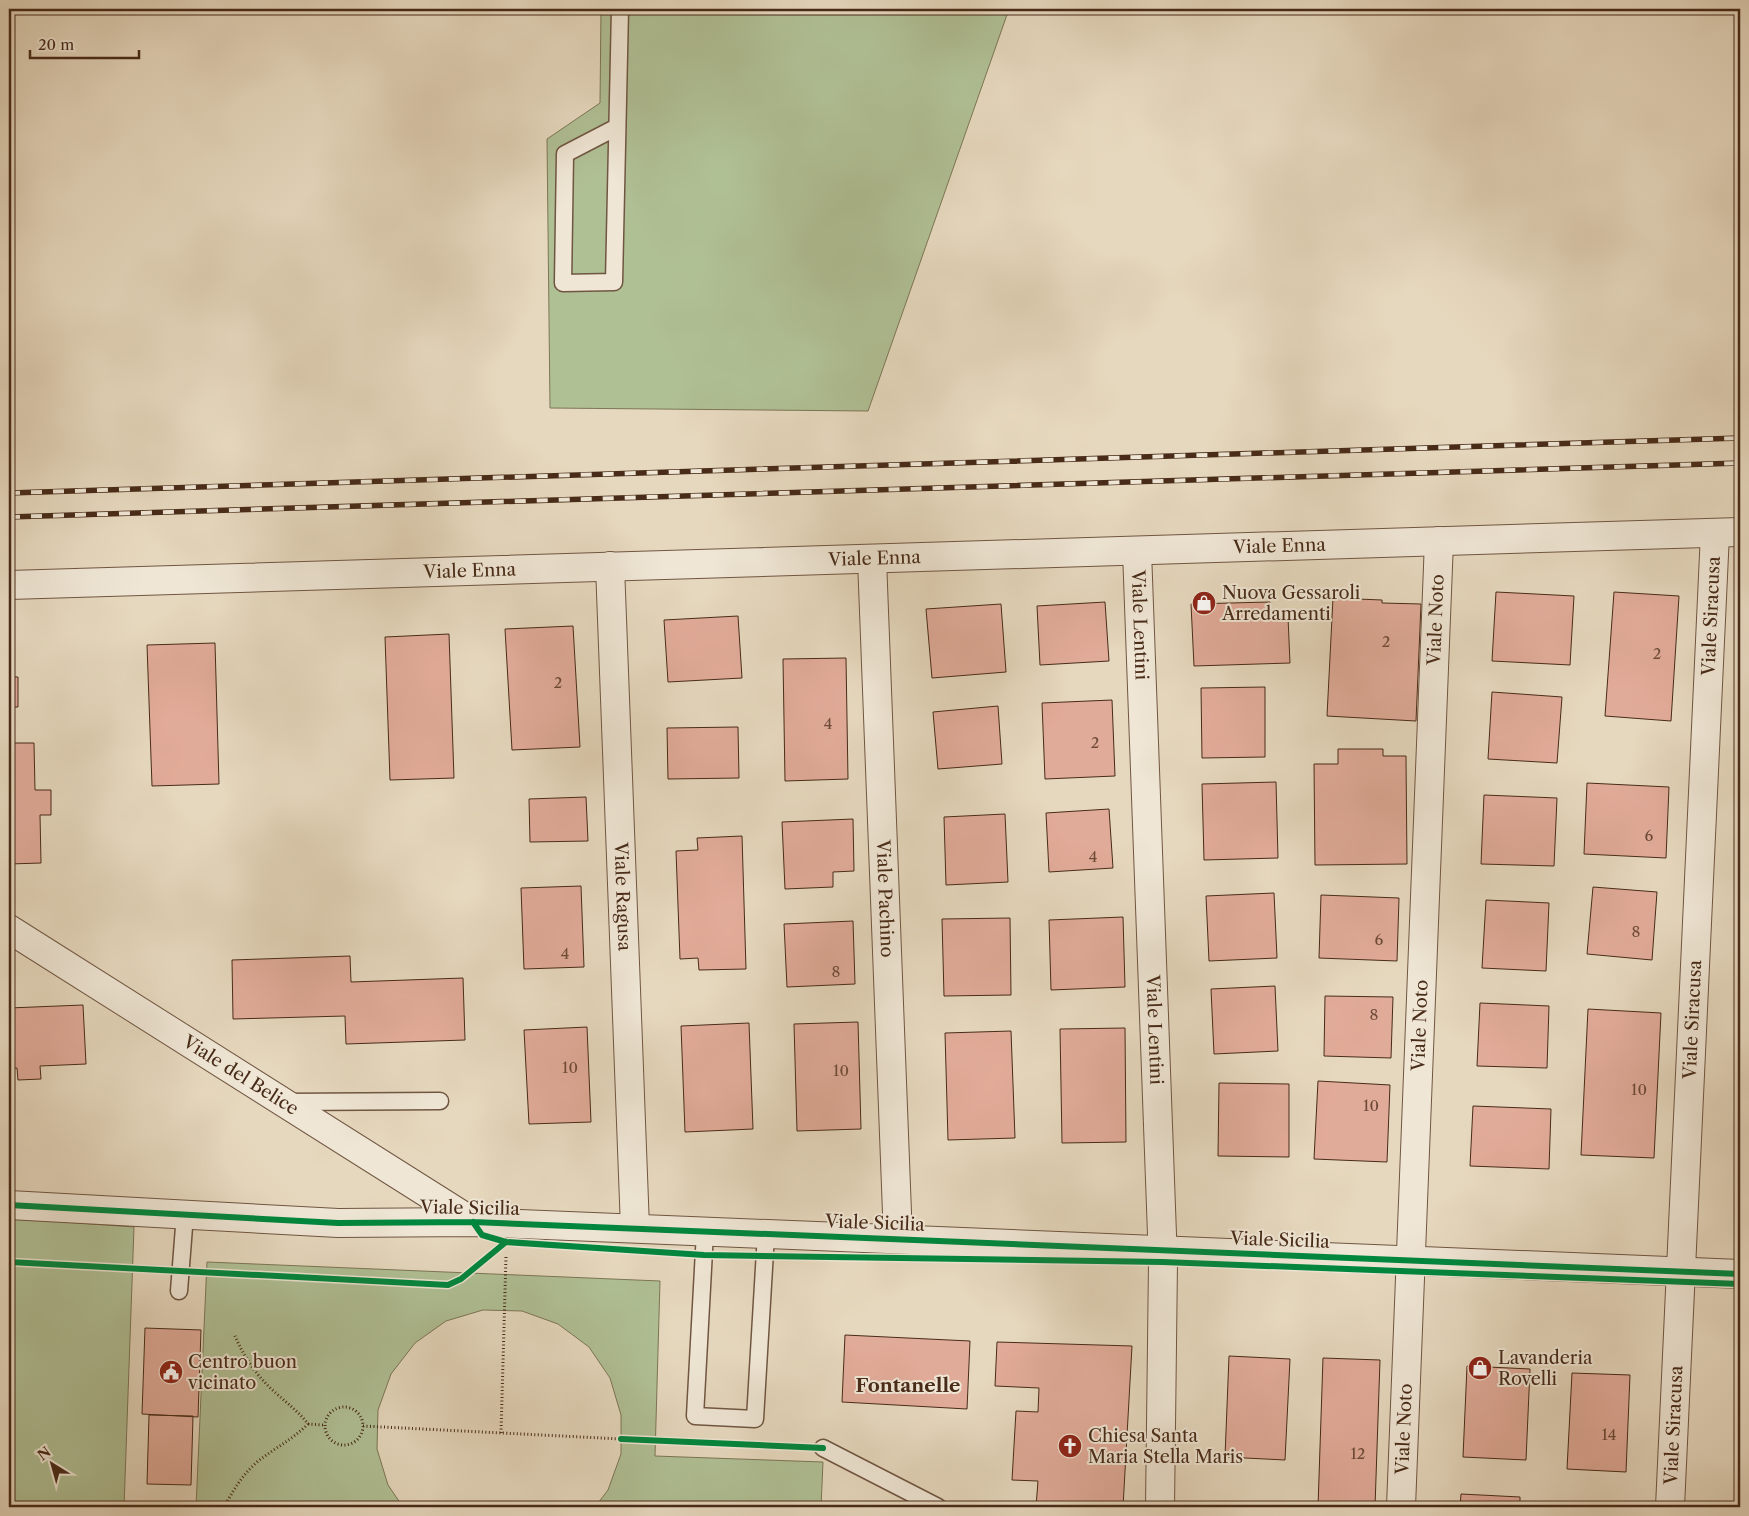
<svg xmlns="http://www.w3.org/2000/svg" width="1749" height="1516" viewBox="0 0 1749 1516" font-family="'Libre Caslon Text',serif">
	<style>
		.green { fill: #b0c095; stroke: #7c7656 }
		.building { fill: #e1ab99; stroke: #482b18 }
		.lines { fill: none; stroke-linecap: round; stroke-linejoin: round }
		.lane-casing { stroke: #705642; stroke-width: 19 }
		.street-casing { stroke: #705642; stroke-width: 30 }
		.path { stroke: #482b18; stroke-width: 3; stroke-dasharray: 1 2.5; stroke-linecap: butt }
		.lane { stroke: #efe6d5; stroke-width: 16 }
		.street { stroke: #efe6d5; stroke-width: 28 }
		.rail-casing { stroke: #482b18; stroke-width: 5.5 }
		.rail { stroke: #efe6d5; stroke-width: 4; stroke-dasharray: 11; stroke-linecap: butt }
		.cycleway-casing { stroke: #efe6d5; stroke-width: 9 }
		.cycleway { stroke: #00873e; stroke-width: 6 }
		.labels { text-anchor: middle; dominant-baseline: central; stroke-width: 4; stroke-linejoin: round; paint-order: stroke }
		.number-label { font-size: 15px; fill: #6e4b38 }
		.street-label { font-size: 18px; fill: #482b18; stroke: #efe6d5 }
		.poi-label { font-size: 18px; fill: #482b18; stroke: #efe6d5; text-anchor: start }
		.neighbourhood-label { font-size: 19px; font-weight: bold; fill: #482b18; stroke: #efe6d5 }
	</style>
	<rect width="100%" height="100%" fill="#e6d8be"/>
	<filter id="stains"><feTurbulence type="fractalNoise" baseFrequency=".004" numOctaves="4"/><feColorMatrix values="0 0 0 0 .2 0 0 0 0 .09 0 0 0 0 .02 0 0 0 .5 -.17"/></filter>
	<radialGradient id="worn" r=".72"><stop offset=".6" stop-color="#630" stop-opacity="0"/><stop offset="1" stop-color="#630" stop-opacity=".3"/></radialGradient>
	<path class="green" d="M601,9H1009L868,411L550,408L547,139L600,103Z
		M9,1218L134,1227L124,1507H9Z
		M207,1262L660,1281L655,1456L823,1462L821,1507H595L608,1490L621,1454V1415L610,1378L589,1347L558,1324L522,1311L483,1310L446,1321L415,1343L391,1374L378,1410L377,1449L388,1485L403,1507H196Z"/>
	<path class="building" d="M1496,592L1574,596L1570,665L1492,661Z
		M1614,592L1679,596L1671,721L1605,716Z
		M1333,598L1382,600V603L1421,604L1416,721L1327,716Z
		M1105,602L1109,661L1040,665L1037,606Z
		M1270,602L1271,617H1288L1290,663L1194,666L1191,604Z
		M1001,604L1006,672L932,678L926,609Z
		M738,616L742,678L668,682L664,620Z
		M573,626L580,747L512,750L505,629Z
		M449,634L454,778L390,780L385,637Z
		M215,643L219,784L152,786L147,645Z
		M846,658L848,779L785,781L783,659Z
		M9,677H18V707H9L10,743H34L35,790H51V815H40L41,863L9,864Z
		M1265,687V757L1202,758L1201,688Z
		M1492,692L1562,697L1557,763L1488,759Z
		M1112,700L1115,776L1045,779L1042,703Z
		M998,706L1002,764L938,769L933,712Z
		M738,727L739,778L668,779L667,728Z
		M1338,749H1383V756H1406L1407,864L1315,865L1314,764H1338Z
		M1276,782L1278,858L1204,860L1202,784Z
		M1587,783L1669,787L1666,858L1584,854Z
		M1484,795L1557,798L1554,866L1481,864Z
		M586,797L588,841L530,842L529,799Z
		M1109,809L1113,868L1049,872L1046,813Z
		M1005,814L1008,882L946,885L944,817Z
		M853,819L854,871L833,872V887L785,889L782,822Z
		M742,836L746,969L699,970L698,958L680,959L676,851L698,850L697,838Z
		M581,886L584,967L524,969L521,888Z
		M1593,887L1657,892L1652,960L1587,954Z
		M1274,893L1277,958L1209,961L1206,896Z
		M1321,895L1399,898L1397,961L1319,958Z
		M1486,900L1549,903L1546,971L1482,968Z
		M1123,917L1125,987L1051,990L1049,920Z
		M1010,918L1011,995L944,996L942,919Z
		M853,921L855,984L787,987L784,924Z
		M350,956L351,982L463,978L465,1040L346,1044L345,1016L233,1019L232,960Z
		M1275,986L1278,1051L1214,1054L1211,989Z
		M1325,996L1393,997L1391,1058L1324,1056Z
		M1480,1003L1549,1006L1547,1068L1477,1066Z
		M83,1005L86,1064L40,1066L41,1079L18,1080L17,1068L9,1069V1008Z
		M1588,1009L1661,1013L1654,1158L1581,1155Z
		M858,1022L861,1129L797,1131L794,1024Z
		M749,1023L753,1129L685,1132L681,1026Z
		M587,1027L591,1122L529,1124L524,1030Z
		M1125,1028L1126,1142L1062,1143L1060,1029Z
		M1011,1031L1015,1138L948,1140L945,1033Z
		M1318,1081L1390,1085L1387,1162L1314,1159Z
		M1219,1083L1289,1084V1157L1218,1156Z
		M1473,1106L1551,1109L1549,1169L1470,1166Z
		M145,1328L201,1330L198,1417L142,1414Z
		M845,1335L970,1341L967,1409L842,1402Z
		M997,1342L1132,1346L1123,1507H1036L1038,1481L1012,1480L1016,1411L1038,1412L1039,1388L995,1386Z
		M1229,1356L1290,1359L1285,1460L1225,1457Z
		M1323,1358L1380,1360L1375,1507H1318Z
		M1467,1366L1530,1369L1526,1460L1463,1457Z
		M1572,1373L1630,1375L1626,1472L1567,1469Z
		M149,1415L193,1416L191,1485L147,1484Z
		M1738,1491H1740V1507H1737Z
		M1461,1494L1520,1497V1507H1460Z
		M1218,1502L1281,1504V1507H1218Z"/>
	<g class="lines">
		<g class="lane-casing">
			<path id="lane" d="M617,127L565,154L563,283L614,282L620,9
				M287,1102L440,1101
				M705,1232L695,1416L755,1419L766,1234
				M179,1291L185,1214
				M823,1448L938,1507"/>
		</g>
		<g class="street-casing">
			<g id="street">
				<path id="s1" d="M1137,551L1163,1262L1160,1507"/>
				<path id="s2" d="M872,559L898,1239"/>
				<path id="s3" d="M610,566L635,1228"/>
				<path id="s4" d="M9,585L1740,532"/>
				<path id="s5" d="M9,929L473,1222"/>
				<path d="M9,1205L338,1223L473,1222L1740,1274"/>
				<path id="s6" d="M1401,1507L1439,541"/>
				<path id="s7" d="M1670,1507L1715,533"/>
			</g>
		</g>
		<path class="path" d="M325 1426a19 19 0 1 1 38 0a19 19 0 1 1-38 0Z
			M308,1424L324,1425
			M363,1426L621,1439
			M501,1433L506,1256
			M170,1507V1504
			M224,1507C233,1491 242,1475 257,1462C273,1449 292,1440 308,1424C299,1412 288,1404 277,1394C257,1377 244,1357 234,1334"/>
		<use href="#lane" class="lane"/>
		<use href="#street" class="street"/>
		<g class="rail-casing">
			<path id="rail" d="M9,493L1740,438
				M9,517L1740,463"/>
		</g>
		<use href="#rail" class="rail"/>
		<g class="cycleway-casing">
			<path id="cycleway" d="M9,1205L338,1223L473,1222L1740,1274
				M473,1222L482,1235L506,1242L704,1255L1163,1262L1740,1284
				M9,1262L448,1285L461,1279L506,1242
				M621,1439L823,1448"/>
		</g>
		<use href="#cycleway" class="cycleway"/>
	</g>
	<defs>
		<g id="shop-disc" transform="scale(1.25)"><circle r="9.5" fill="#8f2418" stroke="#efe6d5"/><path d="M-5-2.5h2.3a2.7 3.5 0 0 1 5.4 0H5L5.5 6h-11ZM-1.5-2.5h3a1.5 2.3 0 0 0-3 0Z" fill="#fff"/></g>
		<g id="civic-disc" transform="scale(1.25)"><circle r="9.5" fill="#8f2418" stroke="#efe6d5"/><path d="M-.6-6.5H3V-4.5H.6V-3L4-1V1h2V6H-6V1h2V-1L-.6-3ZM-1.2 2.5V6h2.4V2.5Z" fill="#fff"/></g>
		<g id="church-disc" transform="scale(1.25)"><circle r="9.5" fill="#8f2418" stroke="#efe6d5"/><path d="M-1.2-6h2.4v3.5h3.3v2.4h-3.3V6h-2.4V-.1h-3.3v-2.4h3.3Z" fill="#fff"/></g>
	</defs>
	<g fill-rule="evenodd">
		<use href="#shop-disc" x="1204" y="603"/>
		<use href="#shop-disc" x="1480" y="1368"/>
		<use href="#civic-disc" x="171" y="1372"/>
		<use href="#church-disc" x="1070" y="1446"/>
	</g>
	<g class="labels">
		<g class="number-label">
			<text x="1386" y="641">2</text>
			<text x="1657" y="653">2</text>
			<text x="558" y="682">2</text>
			<text x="828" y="723">4</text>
			<text x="1095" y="742">2</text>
			<text x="1649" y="835">6</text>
			<text x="1093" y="856">4</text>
			<text x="1636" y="931">8</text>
			<text x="1379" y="939">6</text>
			<text x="565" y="953">4</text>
			<text x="836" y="971">8</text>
			<text x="1374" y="1014">8</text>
			<text x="570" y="1067">10</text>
			<text x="841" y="1070">10</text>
			<text x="1639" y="1089">10</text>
			<text x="1371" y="1105">10</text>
			<text x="1609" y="1434">14</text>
			<text x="1358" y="1453">12</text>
		</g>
		<g class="street-label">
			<text stroke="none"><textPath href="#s4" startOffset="1271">Viale Enna</textPath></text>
			<text stroke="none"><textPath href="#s4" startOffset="866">Viale Enna</textPath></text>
			<text stroke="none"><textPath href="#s4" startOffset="461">Viale Enna</textPath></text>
			<text stroke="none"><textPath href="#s7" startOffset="892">Viale Siracusa</textPath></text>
			<text stroke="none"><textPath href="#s6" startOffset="888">Viale Noto</textPath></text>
			<text stroke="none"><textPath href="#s1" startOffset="74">Viale Lentini</textPath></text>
			<text stroke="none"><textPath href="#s3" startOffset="331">Viale Ragusa</textPath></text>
			<text stroke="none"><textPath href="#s2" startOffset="340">Viale Pachino</textPath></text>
			<text stroke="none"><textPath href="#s7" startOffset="488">Viale Siracusa</textPath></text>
			<text stroke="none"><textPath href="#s6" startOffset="482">Viale Noto</textPath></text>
			<text stroke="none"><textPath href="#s1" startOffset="479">Viale Lentini</textPath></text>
			<text stroke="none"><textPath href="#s5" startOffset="274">Viale del Belice</textPath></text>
			<text transform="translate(470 1208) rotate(1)">Viale Sicilia</text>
			<text transform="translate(875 1223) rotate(2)">Viale Sicilia</text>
			<text transform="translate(1280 1240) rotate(2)">Viale Sicilia</text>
			<text stroke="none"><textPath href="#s7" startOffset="82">Viale Siracusa</textPath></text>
			<text stroke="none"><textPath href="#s6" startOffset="78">Viale Noto</textPath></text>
		</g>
		<g class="poi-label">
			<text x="1222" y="593">Nuova Gessaroli<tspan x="1222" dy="21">Arredamenti</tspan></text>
			<text x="1498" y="1358">Lavanderia<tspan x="1498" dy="21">Rovelli</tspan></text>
			<text x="188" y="1362">Centro buon<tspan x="188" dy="21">vicinato</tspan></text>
			<text x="1088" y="1436">Chiesa Santa<tspan x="1088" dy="21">Maria Stella Maris</tspan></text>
		</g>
		<g class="neighbourhood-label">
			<text x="908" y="1385">Fontanelle</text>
		</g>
	</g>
	<rect width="1749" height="1516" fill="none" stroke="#e6d8be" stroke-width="30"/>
	<rect x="10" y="10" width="1729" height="1496" fill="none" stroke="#482b18" stroke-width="2.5"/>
	<rect x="15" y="15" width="1719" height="1486" fill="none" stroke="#482b18"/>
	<g transform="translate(52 1464) rotate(323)" stroke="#efe6d5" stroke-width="4" paint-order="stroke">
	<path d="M0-4L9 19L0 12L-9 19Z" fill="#482b18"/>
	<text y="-8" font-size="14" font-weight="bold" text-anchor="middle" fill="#482b18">N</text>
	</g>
	<path d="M30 50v8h109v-8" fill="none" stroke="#482b18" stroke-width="2.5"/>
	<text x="38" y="50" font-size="15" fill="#482b18" stroke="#efe6d5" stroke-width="4" paint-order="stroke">20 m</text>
	<rect width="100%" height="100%" filter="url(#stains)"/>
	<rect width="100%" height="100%" fill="url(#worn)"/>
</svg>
